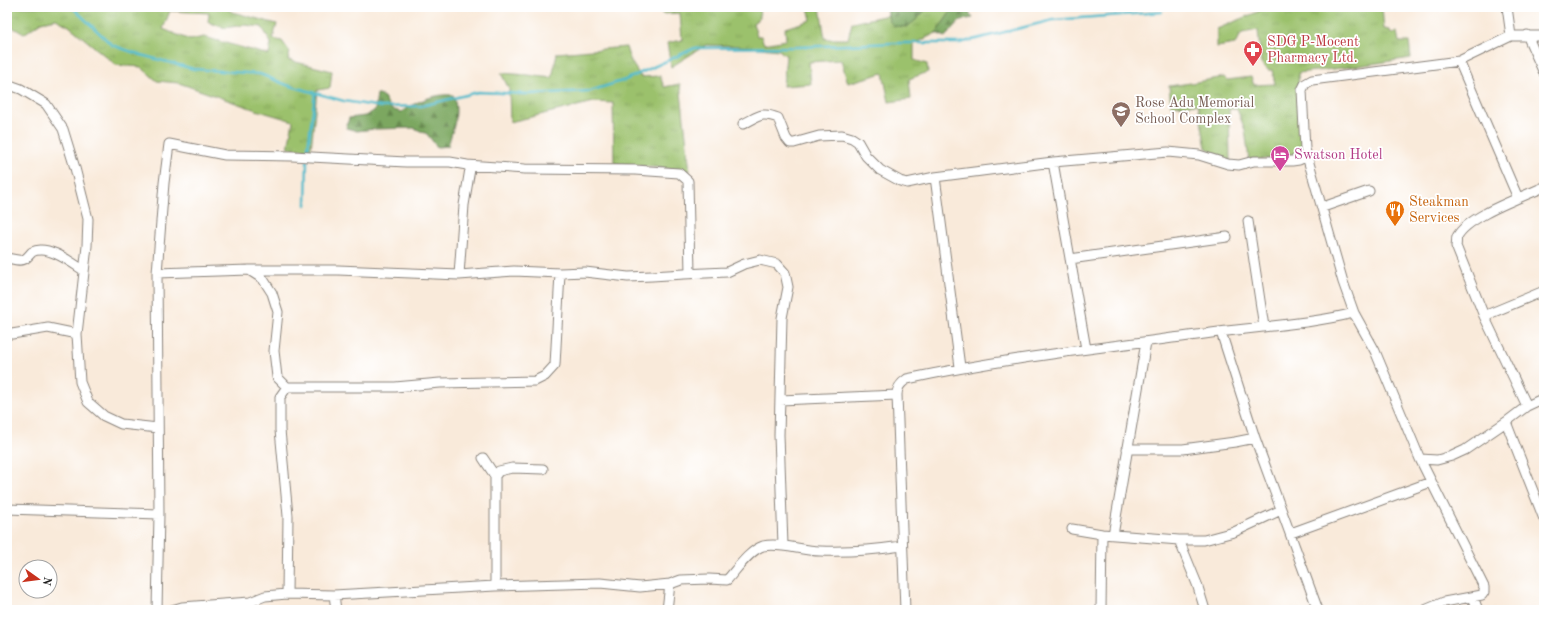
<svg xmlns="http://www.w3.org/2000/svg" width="1551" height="617" viewBox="0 0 1551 617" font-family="'Old Standard TT',serif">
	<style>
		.grass { fill: url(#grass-tufts); stroke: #5c6e44; fill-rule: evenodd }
		.forest { fill: url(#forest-firs); stroke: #4c623e }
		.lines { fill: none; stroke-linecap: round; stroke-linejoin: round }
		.stream { stroke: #51bccd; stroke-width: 2.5 }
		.minor-casing { stroke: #8a837b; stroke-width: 11 }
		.minor { stroke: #fff; stroke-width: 9 }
		.labels { text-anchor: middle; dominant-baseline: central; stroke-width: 3.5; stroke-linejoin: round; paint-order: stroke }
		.health-label { font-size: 14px; fill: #be3a42; stroke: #fff; text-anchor: start }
		.education-label { font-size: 14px; fill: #785e54; stroke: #fff; text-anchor: start }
		.hotel-label { font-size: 14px; fill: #b23c85; stroke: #fff; text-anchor: start }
		.food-label { font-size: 14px; fill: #c56008; stroke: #fff; text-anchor: start }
	</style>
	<defs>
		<pattern id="grass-tufts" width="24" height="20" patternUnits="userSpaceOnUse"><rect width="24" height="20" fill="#9bc16c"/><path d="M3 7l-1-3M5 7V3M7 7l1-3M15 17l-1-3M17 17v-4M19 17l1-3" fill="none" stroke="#85a55d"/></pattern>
		<pattern id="forest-firs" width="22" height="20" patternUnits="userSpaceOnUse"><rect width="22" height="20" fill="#7ca760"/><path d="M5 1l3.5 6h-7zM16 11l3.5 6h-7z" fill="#65874e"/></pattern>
	</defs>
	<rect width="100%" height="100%" fill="#fff"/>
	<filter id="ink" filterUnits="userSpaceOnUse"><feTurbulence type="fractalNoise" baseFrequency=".025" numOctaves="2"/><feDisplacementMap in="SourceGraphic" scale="8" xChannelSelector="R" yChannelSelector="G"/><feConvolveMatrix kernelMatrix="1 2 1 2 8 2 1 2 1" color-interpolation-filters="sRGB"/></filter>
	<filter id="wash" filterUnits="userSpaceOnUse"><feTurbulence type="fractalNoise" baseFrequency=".012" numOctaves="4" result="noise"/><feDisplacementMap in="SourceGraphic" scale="16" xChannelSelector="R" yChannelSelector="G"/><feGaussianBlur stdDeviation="0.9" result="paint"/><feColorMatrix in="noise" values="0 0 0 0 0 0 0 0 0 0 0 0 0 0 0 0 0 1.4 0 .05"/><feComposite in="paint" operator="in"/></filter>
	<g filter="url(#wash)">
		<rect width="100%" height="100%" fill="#f9eada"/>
		<path class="grass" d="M7,7H224L232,12L277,24L273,39L282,41L290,52L288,60L332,71L330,88L317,90L311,150L288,148L293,121L256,110L179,83L157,81L141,67L116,65L69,26L56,19L41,22L24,34L7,24ZM170,11L209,13L208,22L224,28L244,25L262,27L271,43L269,55L204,37L190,40L163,29Z
			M661,7H759L760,18L753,23L757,36H761L764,44L786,40L785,28L811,20L808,7H820L825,39H848L852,23L888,15L889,21L916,20L928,7H954L936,33L914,44V60L927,64L928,72L909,79L911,99L889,102L883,73L848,83L841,60L809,62L811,84L783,86L786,56L779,50L741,46L706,45L671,67L667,43L682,40L680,13L662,14Z
			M1269,7H1361L1362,10L1382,8L1384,29L1390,30L1391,33L1397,32L1399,42H1409L1411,58L1351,67L1298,73L1301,125L1304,154L1293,159H1249L1245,130L1237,109H1229L1230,161L1206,148L1198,104L1171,106L1169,86L1191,83L1224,77L1227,80L1251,77L1254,85L1275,84L1272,70H1268L1261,63L1258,30L1242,33L1235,44L1217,47V29Z
			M626,47L630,60L641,77L660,76L664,87L680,84L690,171L614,163L613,103L594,102L510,122L509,89L501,73L528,75L552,78L557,53Z"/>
		<path class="forest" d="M887,7H928L916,20L907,27L894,26L889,21Z
			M954,7H973L969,13L973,18L961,20L945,37L936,33Z
			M377,94L384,97L391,109L401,112C416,102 434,93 453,95C460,113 453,128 448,146L437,147L427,134L414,128L375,129L357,131L346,128L349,118L365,116L375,110Z"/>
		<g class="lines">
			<path class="stream" d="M72,7L112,45L141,55L194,69L260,74L287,85L344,101L382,107L421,106L478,92L529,94L590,91L625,80L695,48L799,47L893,43H960L1053,20L1162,12
				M308,148L315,93
				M306,205L307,161"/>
		</g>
	</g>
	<g filter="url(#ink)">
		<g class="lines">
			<g class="minor-casing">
				<path id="minor" d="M1507,7L1511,36
					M1527,35L1544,73
					M1459,61L1518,198
					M7,84L21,89L46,104L63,129L75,168L88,219L87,246L77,334L80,382L88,402L104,416L121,424L158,428
					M743,124C758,117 761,111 778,118L786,138L790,143H794L819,136L842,135L852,138L858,142L866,156L880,170L900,181L907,183L935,177L1053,162L1168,152L1199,155L1228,164L1239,165L1254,161H1292L1299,160L1307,156
					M1053,162L1086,349
					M467,165L525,169L635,170L679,173L688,181L690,273
					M935,177L960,367
					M1323,207L1369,191
					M1248,221L1264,327
					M7,258C13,259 20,262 25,259C28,257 30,254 32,252C47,244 71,262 83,270
					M1070,259L1227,237
					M249,270L263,279L272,293L278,312L274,351L277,377L287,387H395L440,383L535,381L545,376L555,365L560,273
					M157,273L249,270H338L459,275
					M1354,313L1343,282L1305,149L1302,90L1305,84L1312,80L1459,61L1511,36H1544
					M1484,316L1544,291
					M1221,332L1255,438L1318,610
					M7,333L12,334L48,328L77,334
					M780,400L897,395
					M1527,406L1484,316L1456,246C1457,243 1456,239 1457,237C1467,216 1523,197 1544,187
					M1506,422L1544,519
					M1127,449H1183L1235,442L1255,438
					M483,458L495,476
					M1420,459L1437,460L1452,456L1465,450L1506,422L1527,406L1544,398
					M7,509L159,514
					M1072,529L1102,534L1179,540H1204L1234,532L1281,510
					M1291,533L1431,482
					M1113,535L1146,342
					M1179,540L1197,584L1205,610
					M495,586V476L499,471L512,468L543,469
					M287,594L288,516L280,430V397L287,387
					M334,595L336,610
					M1473,597L1478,610
					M157,610L159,514L157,273L164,183L169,144L225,155L292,156L406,162H450L467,165L470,169L464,205L459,275L514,271L560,273L585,272L628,277L652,276L684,274L727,272L744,264L760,260L777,264L785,273L788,287L782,318L779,435L783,545
					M172,610L182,607L250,602L265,596L287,594L334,595L495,586L600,583L640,587L670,584L681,580L709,579L727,580C736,570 750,550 763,546C780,542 802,551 820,551C848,552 875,550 902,546
					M667,610L670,584
					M905,610L897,395C897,387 901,383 907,379C1010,357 1115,346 1219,332C1264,326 1310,324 1354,313L1375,351L1420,459L1484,587V592L1482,595L1444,602L1425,610
					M1101,610L1102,534"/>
			</g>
			<use href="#minor" class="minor"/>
		</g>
	</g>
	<defs>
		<g id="pharmacy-pin" transform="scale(1)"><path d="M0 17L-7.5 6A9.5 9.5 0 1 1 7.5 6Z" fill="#e0444e" stroke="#fff"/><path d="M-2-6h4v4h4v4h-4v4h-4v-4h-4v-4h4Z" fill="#fff"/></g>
		<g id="school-pin" transform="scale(1)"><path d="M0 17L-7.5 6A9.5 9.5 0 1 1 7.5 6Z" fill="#8d6e63" stroke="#fff"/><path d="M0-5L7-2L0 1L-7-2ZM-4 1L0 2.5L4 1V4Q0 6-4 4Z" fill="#fff"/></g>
		<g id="hotel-pin" transform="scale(1)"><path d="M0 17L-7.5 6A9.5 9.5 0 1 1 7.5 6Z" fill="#d1479c" stroke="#fff"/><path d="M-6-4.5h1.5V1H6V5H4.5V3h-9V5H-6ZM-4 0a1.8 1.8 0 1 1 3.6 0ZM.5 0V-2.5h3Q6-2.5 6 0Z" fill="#fff"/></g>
		<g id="restaurant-pin" transform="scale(1)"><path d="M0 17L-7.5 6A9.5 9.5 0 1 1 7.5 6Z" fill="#e8710a" stroke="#fff"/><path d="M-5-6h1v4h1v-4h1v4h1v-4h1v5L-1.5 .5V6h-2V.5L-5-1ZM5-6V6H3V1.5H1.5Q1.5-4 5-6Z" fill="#fff"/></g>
	</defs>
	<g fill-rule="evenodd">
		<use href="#pharmacy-pin" x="1253" y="50"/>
		<use href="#school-pin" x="1121" y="111"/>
		<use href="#hotel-pin" x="1280" y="155"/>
		<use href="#restaurant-pin" x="1395" y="210"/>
	</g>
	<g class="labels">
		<g class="health-label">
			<text x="1267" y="42">SDG P-Mocent<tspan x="1267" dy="16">Pharmacy Ltd.</tspan></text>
		</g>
		<g class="education-label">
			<text x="1135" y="103">Rose Adu Memorial<tspan x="1135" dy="16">School Complex</tspan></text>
		</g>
		<g class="hotel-label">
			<text x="1294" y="155">Swatson Hotel</text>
		</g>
		<g class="food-label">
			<text x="1409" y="202">Steakman<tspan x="1409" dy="16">Services</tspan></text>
		</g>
	</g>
	<rect width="1551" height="617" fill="none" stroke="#fff" stroke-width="24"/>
	<g transform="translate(38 579) rotate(104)"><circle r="19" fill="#ffffff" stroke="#a4a4a4"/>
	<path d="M0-3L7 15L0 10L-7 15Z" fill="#c8321e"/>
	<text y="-6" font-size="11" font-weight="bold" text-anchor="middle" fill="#1c1c1c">N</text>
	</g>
</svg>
